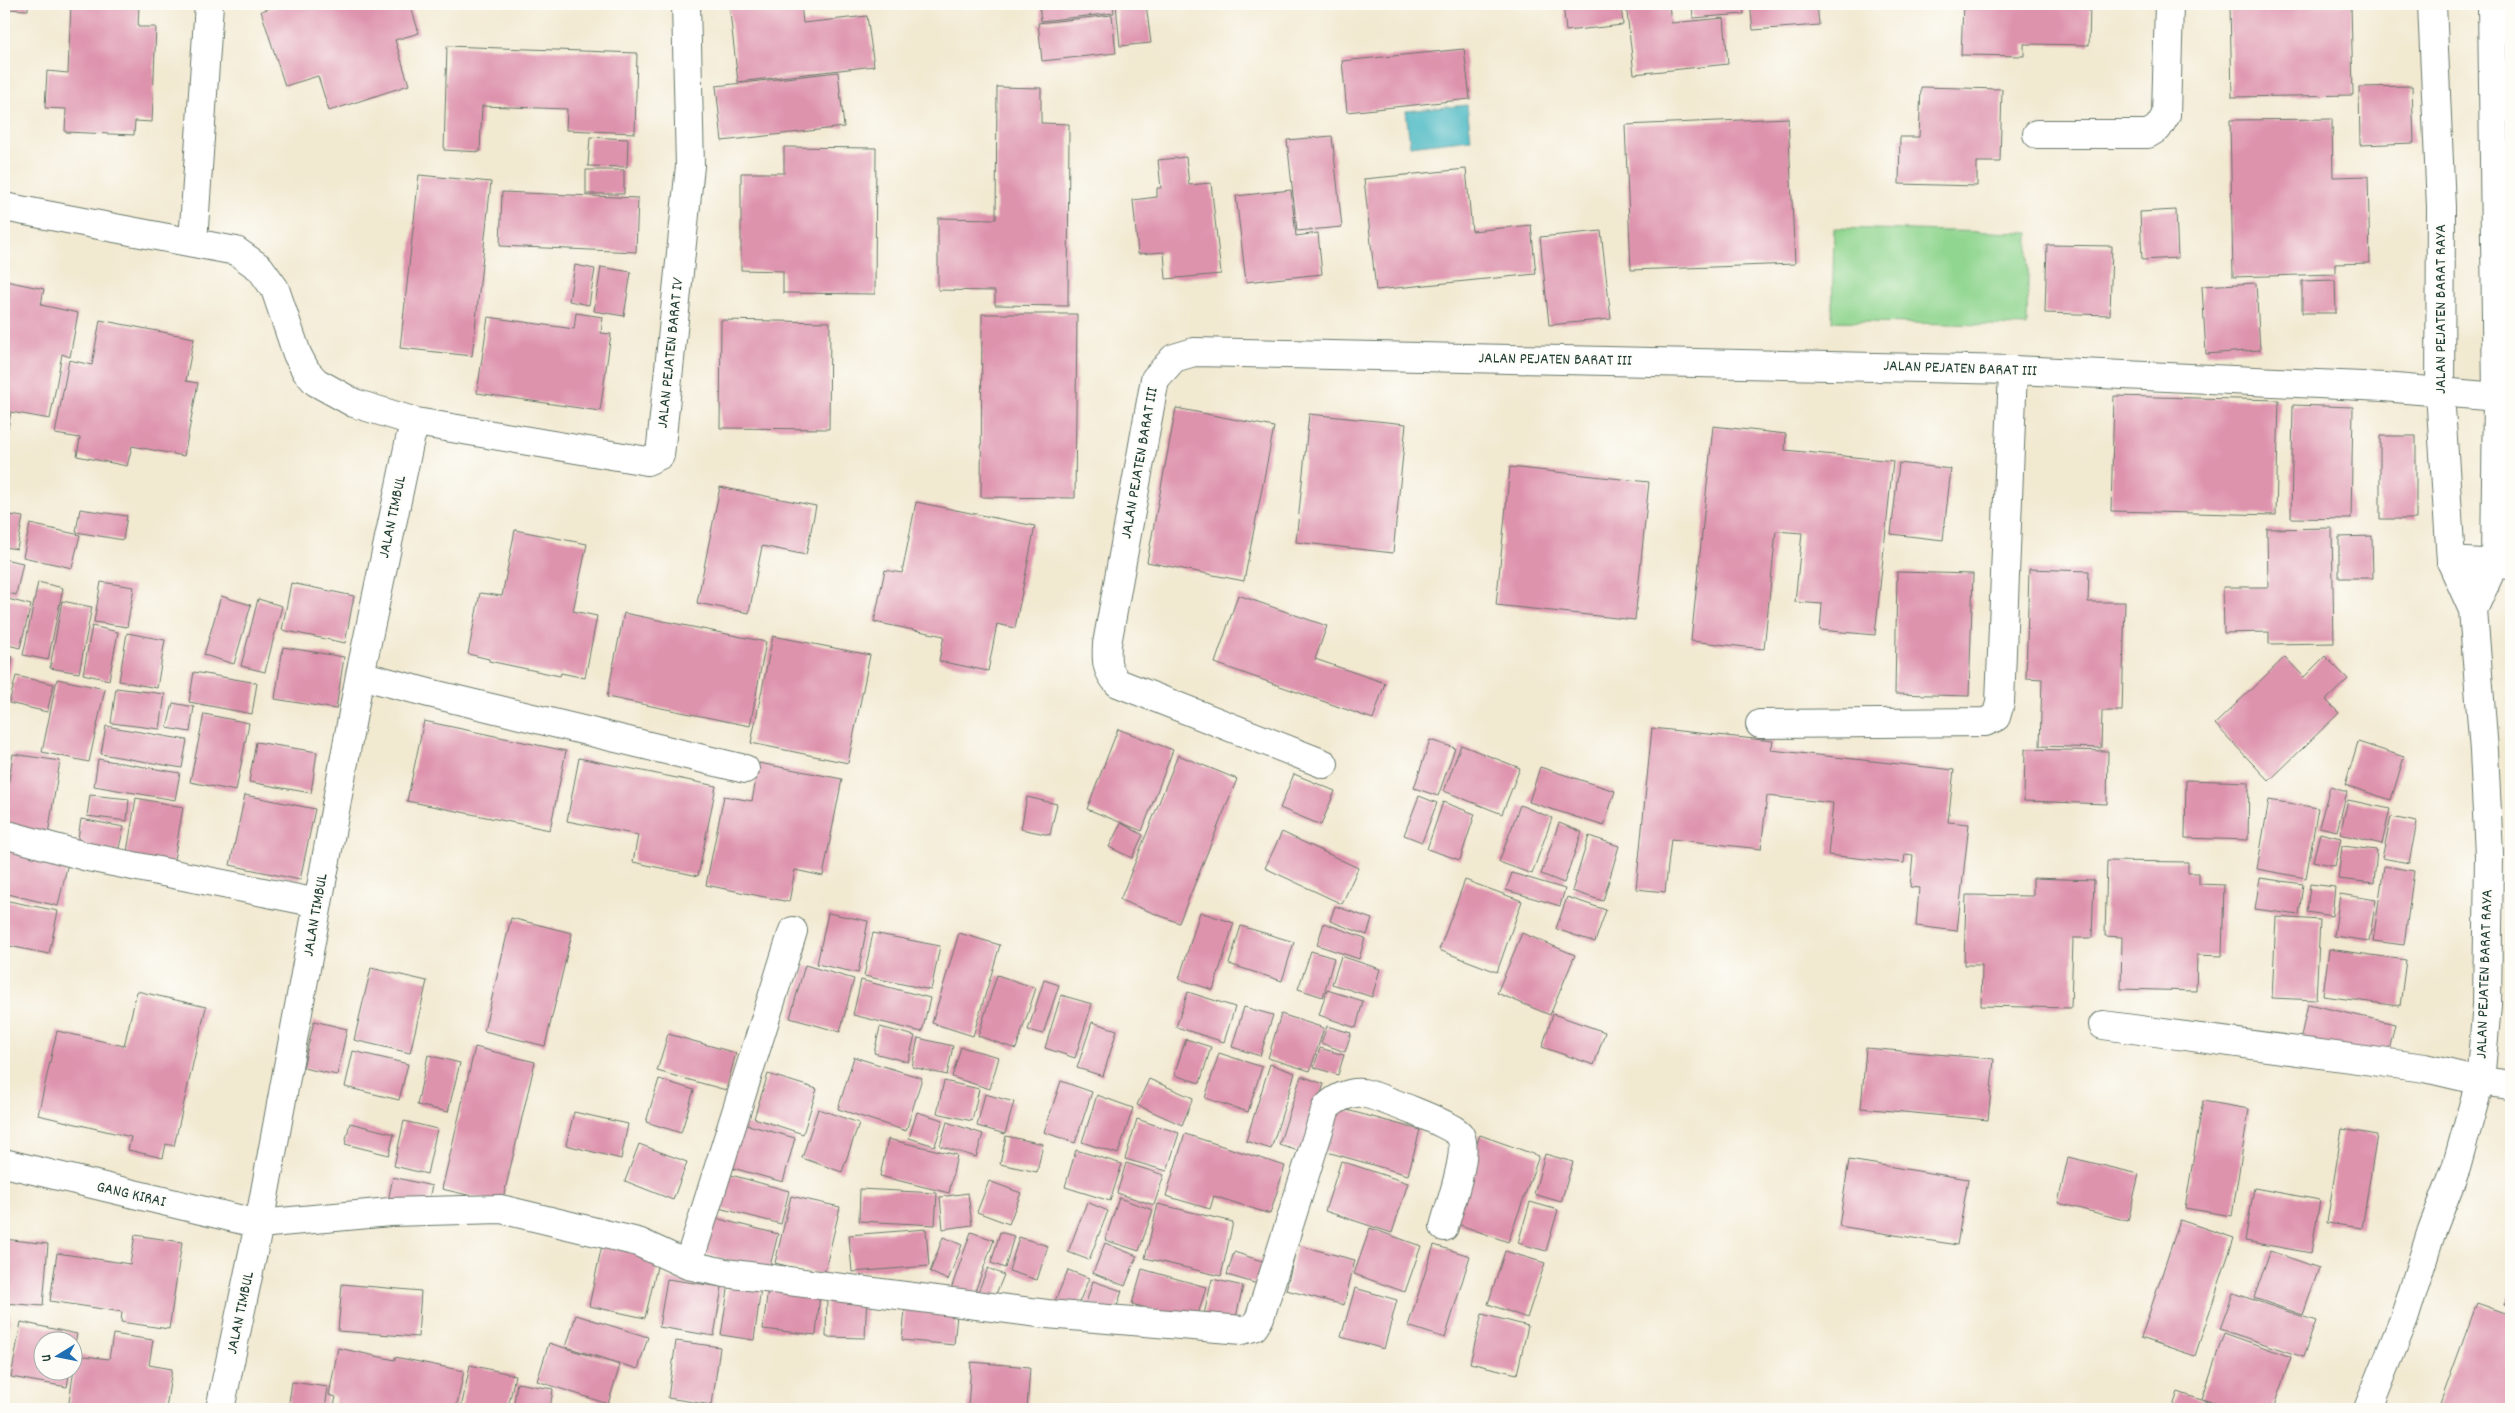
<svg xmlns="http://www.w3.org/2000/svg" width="2515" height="1413" viewBox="0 0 2515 1413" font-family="Dekko,sans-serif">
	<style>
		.green { fill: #91d690; stroke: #588a62 }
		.water { fill: #49b8c2; stroke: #347a7b }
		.building { fill: #de93ad }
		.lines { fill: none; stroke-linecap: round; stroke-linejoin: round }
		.street-casing { stroke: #69796b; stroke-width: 30 }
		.secondary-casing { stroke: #69796b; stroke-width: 30 }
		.street { stroke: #fff; stroke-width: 28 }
		.secondary { stroke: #fff; stroke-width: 28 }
		.labels { text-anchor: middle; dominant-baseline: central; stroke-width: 4; stroke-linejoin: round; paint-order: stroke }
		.street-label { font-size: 16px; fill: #1f3d34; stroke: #fdfcf7 }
	</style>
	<rect width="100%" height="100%" fill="#fdfcf7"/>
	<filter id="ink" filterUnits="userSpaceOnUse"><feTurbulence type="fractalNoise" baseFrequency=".02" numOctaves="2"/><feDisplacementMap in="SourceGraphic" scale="10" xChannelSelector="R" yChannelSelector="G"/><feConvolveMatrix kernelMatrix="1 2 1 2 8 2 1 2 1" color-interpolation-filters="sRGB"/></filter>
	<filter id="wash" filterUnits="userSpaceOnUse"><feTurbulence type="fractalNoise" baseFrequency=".0096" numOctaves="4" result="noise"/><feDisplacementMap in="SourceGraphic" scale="20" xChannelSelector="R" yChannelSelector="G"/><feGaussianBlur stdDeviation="1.12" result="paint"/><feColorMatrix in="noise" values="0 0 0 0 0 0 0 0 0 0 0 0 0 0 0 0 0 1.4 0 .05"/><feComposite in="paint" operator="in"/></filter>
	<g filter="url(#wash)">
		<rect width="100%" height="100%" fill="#f2e9d1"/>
		<path class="green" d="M1834,228L2029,233L2027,326L1832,321Z"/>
		<path class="water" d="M1467,105L1471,139L1410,146L1406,111Z"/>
		<g id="blocks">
			<path class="building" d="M4,4H28V10L4,9Z
				M71,4L139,5L138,27H156L152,122L135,121L134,135L65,132L66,109L45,108L47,71L68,73Z
				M285,4H410L419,33L395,40L409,85L329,111L318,76L285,86L261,11Z
				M729,4H801L803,23L867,16L874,66L738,82Z
				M1039,4H1113L1114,13L1041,21Z
				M1116,4H1146L1151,43L1120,46Z
				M1563,4H1621L1623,25L1566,31Z
				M1626,4H1669L1671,23L1724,18L1728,64L1634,74Z
				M1692,4H1743L1744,14L1693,18Z
				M1750,4H1817L1819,25L1753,30Z
				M1963,4H2090L2089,45L2024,44V56L1961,55Z
				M2351,4L2353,95L2232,97L2230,6Z
				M1112,15L1116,53L1042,61L1038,23Z
				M447,46L637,53L635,133L566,130L567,109L482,106L480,152L444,150Z
				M1464,49L1470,99L1347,112L1342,61Z
				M838,72L844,127L722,141L716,86Z
				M2412,86L2414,143L2360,145L2359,87Z
				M997,87L1041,88V123L1069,124L1068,306L995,305V291L938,290V218L996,219Z
				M1921,87L2002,89L2000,162H1977V186L1899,184L1900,137H1919Z
				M1788,118L1795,264L1631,270L1625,125Z
				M2332,119L2333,177L2368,176L2370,263L2335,264V274L2233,277L2230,120Z
				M1332,136L1342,227L1297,231L1287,140Z
				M590,137L628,139L627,167L588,166Z
				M784,147L876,148L875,294L783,293V271L741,270V173H784Z
				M1186,157L1189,185L1211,183L1221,274L1166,279L1164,252L1138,254L1133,200L1157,197V188H1161L1158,160Z
				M1466,169L1472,231L1531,225L1536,274L1376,290L1364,179Z
				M586,170H624V194H586Z
				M419,175L491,182L472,356L400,348Z
				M1291,190L1296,236L1318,233L1322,274L1246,282L1236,196Z
				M502,192L638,198L636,252L500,246Z
				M2176,210L2178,258L2142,260L2140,212Z
				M1601,231L1611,319L1549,325L1540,237Z
				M2047,245L2112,246L2110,315L2045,313Z
				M575,265L595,269L589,305L569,301Z
				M601,267L631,272L624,316L594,311Z
				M2335,280L2336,313H2302V281Z
				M6,281L44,289L41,305L78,313L70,357L62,354L50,419L11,412L8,429H4V294Z
				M2256,283L2260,350L2206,354L2202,286Z
				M576,313L603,317L601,333L611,334L600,411L477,393L488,317L574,329Z
				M982,314H1077L1075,498L981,497Z
				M100,320L194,338L186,381L198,383L184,456L132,446L127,466L77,456L80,438L55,434L69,360L92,365Z
				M721,320L830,322L829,429L720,428Z
				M2114,396L2279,400L2276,515L2111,511Z
				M2293,405L2353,407L2351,519L2291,518Z
				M1176,408L1274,427L1244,581L1147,562Z
				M1309,414L1406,424L1393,553L1296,542Z
				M1713,426L1786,434L1785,450L1893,461L1875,635L1820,630L1822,604L1795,602L1802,533L1776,531L1764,649L1691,641Z
				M2380,436H2416V519H2380Z
				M1899,463L1951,469L1943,540L1891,534Z
				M1510,467L1649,482L1635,620L1496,605Z
				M720,487L816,506L806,555L762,546L749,613L697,603Z
				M916,502L1035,526L1015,628L997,624L988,671L939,661L944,636L874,622L885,570L902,573Z
				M80,509L127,516L123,540L76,532Z
				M4,514L23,517L17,549L4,547Z
				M30,524L80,535L72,568L23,557Z
				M2332,528L2334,643L2269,644V632L2224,633L2223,587H2268L2267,529Z
				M515,530L587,544L573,611L597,616L585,678L561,673L560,676L489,661V659L468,654L480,593L502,596Z
				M2372,536L2373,578H2339V537Z
				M4,559L23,563L16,595L4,592Z
				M2029,569L2089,571L2088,602H2125L2122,711H2102L2101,748L2040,746L2042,679L2026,678Z
				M1897,572L1973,574L1969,696L1895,694Z
				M38,582L63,588L48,660L23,655Z
				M101,582L134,587L127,627L94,622Z
				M291,583L354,596L345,643L282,630Z
				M1238,595L1327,626L1315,659L1385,683L1373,719L1215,663Z
				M221,596L251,605L234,664L204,655Z
				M4,598L31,605L20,648L4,644Z
				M258,599L282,606L265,672L241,666Z
				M62,601L92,607L79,673L50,668Z
				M624,613L766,642L750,726L607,697Z
				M92,626L118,632L109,680L83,674Z
				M127,633L165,640L157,688L119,681Z
				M773,636L870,655L848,763L751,743Z
				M283,647L344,657L336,709L275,699Z
				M4,655L13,657L5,702L4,701Z
				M2325,656L2348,679L2326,700L2339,713L2269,781L2215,724L2285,657L2304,677Z
				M194,672L257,683L252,714L189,702Z
				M16,676L54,684L47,712L9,703Z
				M57,679L105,689L89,762L42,752Z
				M116,688L165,694L160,729L111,723Z
				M173,703L194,707L190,732L167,728Z
				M204,714L249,723L236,791L190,782Z
				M424,721L566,751L550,830L407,801Z
				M106,726L187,740L182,768L101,754Z
				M1652,728L1773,741L1771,750L1954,770L1948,822L1969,824L1957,931L1916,926L1919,888L1910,887L1913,855L1905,854L1904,863L1828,855L1833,803L1767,796L1761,849L1671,839L1665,892L1636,889Z
				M1118,729L1173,750L1142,831L1087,809Z
				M1430,740L1455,748L1438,796L1414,788Z
				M256,742L317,752L311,793L249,782Z
				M2358,742L2404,757L2391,800L2345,785Z
				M1461,745L1520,768L1502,814L1444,791Z
				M2025,749L2108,751L2107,804L2024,801Z
				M13,754L60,761L48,834L4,827V812Z
				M1178,755L1237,779L1179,923L1120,900Z
				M579,758L716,786L698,876L633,862L638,835L567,821Z
				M98,759L180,773L175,800L94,786Z
				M759,763L842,779L823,876L795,870L789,902L706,885L724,796L752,801Z
				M1540,767L1615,791L1604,826L1529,802Z
				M1294,774L1335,791L1321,825L1280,808Z
				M2186,780L2249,782L2248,840L2185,838Z
				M2330,787L2347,792L2337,831L2319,827Z
				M90,795L129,799L127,821L87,816Z
				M245,795L315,809L300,880L230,865Z
				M1419,796L1437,803L1422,842L1404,835Z
				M1027,797L1057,804L1050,835L1021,829Z
				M136,798L183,807L173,866L126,858Z
				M2269,800L2318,808L2306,878L2257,869Z
				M2348,800L2390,809L2382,844L2340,834Z
				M1443,802L1475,814L1460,860L1427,849Z
				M1520,805L1552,818L1532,874L1499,862Z
				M2391,817L2417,822L2409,863L2382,858Z
				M81,819L124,827L118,852L77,845Z
				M1121,823L1143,835L1132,858L1109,847Z
				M1559,823L1582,832L1564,883L1541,874Z
				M1282,832L1358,868L1342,904L1265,868Z
				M2320,833L2341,838L2335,866L2313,861Z
				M1589,836L1619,846L1603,901L1572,891Z
				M12,841L70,854L58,906L4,893V876Z
				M2342,846L2377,850L2374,883L2338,879Z
				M2107,861L2188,862V873H2199V884L2224,885L2222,956L2197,955L2196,991L2121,989L2122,937L2105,936Z
				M2384,866L2414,871L2404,945L2373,941Z
				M1512,873L1565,889L1560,906L1506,890Z
				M2033,878L2094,880L2092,938H2073L2071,1008L1981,1006L1982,965H1964L1966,895L2033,896Z
				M2260,878L2303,884L2299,915L2255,909Z
				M1465,880L1522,901L1497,972L1439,950Z
				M2310,884L2335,887L2332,916L2307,912Z
				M2340,894L2376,900L2369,941L2334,936Z
				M1567,897L1606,910L1595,942L1556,929Z
				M4,900L58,911L49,954L4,945Z
				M1335,906L1372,919L1367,935L1330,921Z
				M1200,912L1234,923L1213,990L1179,979Z
				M828,913L868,921L858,973L817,964Z
				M2276,917L2320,920L2316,1000L2272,998Z
				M511,918L572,933L545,1046L484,1031Z
				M1324,923L1365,938L1359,959L1317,945Z
				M1241,926L1294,942L1282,981L1229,964Z
				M873,933L940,946L931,990L864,976Z
				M959,933L1000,945L973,1036L932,1023Z
				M1522,933L1575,955L1550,1015L1497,993Z
				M2329,949L2406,960L2400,1006L2323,996Z
				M1311,951L1334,958L1323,997L1298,989Z
				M1341,956L1380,969L1372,997L1332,984Z
				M805,965L854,979L840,1032L790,1018Z
				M371,968L427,981L410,1053L354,1040Z
				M997,975L1036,988L1016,1049L978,1036Z
				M861,980L930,998L922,1032L853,1015Z
				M1044,980L1059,985L1043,1034L1028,1030Z
				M1327,990L1363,1001L1356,1028L1319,1015Z
				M137,991L206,1007L174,1146L166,1144L163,1158L128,1150L131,1137L38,1115L57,1031L124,1046Z
				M1188,992L1235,1007L1224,1042L1176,1027Z
				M1061,995L1092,1004L1075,1058L1045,1048Z
				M2308,1004L2395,1024L2387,1060L2300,1041Z
				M1244,1007L1273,1015L1260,1056L1232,1047Z
				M1281,1014L1324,1028L1310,1071L1268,1058Z
				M1553,1014L1605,1032L1594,1065L1542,1047Z
				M314,1021L347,1029L337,1075L303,1068Z
				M1092,1022L1117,1030L1103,1076L1077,1068Z
				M1327,1026L1351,1033L1345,1052L1321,1043Z
				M880,1027L915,1036L908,1062L874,1053Z
				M668,1034L736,1053L726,1090L657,1071Z
				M918,1038L953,1046L947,1075L912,1067Z
				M1186,1039L1211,1047L1200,1083L1174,1075Z
				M475,1047L535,1062L502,1203L442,1189Z
				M961,1047L999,1057L990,1089L952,1077Z
				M1320,1048L1344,1055L1338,1075L1314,1067Z
				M1866,1048L1994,1059L1988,1120L1861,1108Z
				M353,1051L408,1064L399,1100L345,1087Z
				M1219,1053L1262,1067L1248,1112L1205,1098Z
				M428,1055L460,1063L448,1112L417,1105Z
				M854,1057L922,1078L906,1131L838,1109Z
				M1270,1064L1295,1073L1271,1149L1246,1141Z
				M768,1074L817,1089L803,1134L754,1118Z
				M1301,1076L1324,1084L1302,1152L1279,1145Z
				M659,1079L694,1090L681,1133L646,1122Z
				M1149,1079L1193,1098L1182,1125L1137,1105Z
				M944,1081L979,1089L972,1121L937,1113Z
				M1061,1081L1092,1092L1075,1143L1044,1132Z
				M985,1094L1014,1102L1005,1134L977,1126Z
				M1097,1095L1133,1108L1118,1154L1082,1142Z
				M2203,1101L2249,1109L2232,1216L2185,1208Z
				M1332,1106L1420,1130L1408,1175L1320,1150Z
				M818,1109L859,1123L842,1172L802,1158Z
				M574,1112L628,1124L621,1159L566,1145Z
				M917,1112L943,1120L935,1146L909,1138Z
				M1137,1119L1179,1133L1167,1171L1125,1159Z
				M404,1121L437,1129L427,1174L394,1166Z
				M947,1122L983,1134L976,1157L940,1146Z
				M350,1123L394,1134L389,1155L345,1144Z
				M741,1123L795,1138L783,1182L729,1167Z
				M2342,1129L2377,1135L2362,1228L2327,1223Z
				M1185,1134L1285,1166L1270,1214L1214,1196L1210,1209L1166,1196Z
				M1480,1135L1539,1156L1508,1242L1449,1221Z
				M1006,1136L1043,1144L1037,1172L1000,1164Z
				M888,1139L957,1155L949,1193L880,1176Z
				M639,1144L687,1162L673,1200L625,1181Z
				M1076,1150L1122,1164L1110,1201L1065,1187Z
				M1545,1154L1573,1162L1561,1202L1534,1194Z
				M2068,1157L2139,1174L2128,1221L2058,1203Z
				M1849,1160L1968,1179L1957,1245L1839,1226Z
				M1341,1161L1408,1183L1392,1233L1325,1211Z
				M1126,1163L1164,1175L1154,1205L1117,1193Z
				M724,1173L789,1191L781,1224L715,1207Z
				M393,1177L432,1186L426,1210L388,1201Z
				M989,1181L1021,1193L1009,1224L977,1212Z
				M2254,1188L2320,1200L2311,1253L2245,1241Z
				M860,1189L937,1193L935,1225L859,1221Z
				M968,1193L972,1225L943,1229L940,1197Z
				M791,1196L840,1207L824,1275L775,1263Z
				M1119,1198L1153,1210L1139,1251L1105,1240Z
				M1087,1202L1108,1211L1089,1260L1068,1252Z
				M1530,1202L1558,1210L1546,1251L1518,1243Z
				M1158,1204L1233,1222L1221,1276L1145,1258Z
				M711,1217L778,1234L769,1270L701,1253Z
				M2180,1220L2234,1238L2195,1356L2141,1338Z
				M1370,1228L1421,1246L1405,1292L1354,1274Z
				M926,1229L929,1266L852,1272L849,1235Z
				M971,1232L994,1240L973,1297L951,1289Z
				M1000,1232L1014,1236L1005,1268L991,1263Z
				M135,1235L182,1242L169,1329L121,1322L122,1312L50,1301L57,1253L130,1264Z
				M943,1237L962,1245L948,1280L930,1272Z
				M1019,1237L1048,1246L1037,1280L1009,1271Z
				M4,1239L48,1244L43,1306L4,1303Z
				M603,1240L660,1254L645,1318L589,1306Z
				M1105,1243L1137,1256L1125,1286L1093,1273Z
				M1297,1245L1355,1260L1344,1305L1286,1290Z
				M1434,1245L1470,1256L1445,1338L1408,1326Z
				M1505,1251L1545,1263L1527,1318L1488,1304Z
				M2270,1251L2319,1268L2303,1315L2254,1298Z
				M1234,1252L1268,1263L1261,1285L1227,1275Z
				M988,1268L1004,1275L993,1301L977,1294Z
				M1142,1269L1206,1287L1196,1322L1132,1304Z
				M1068,1270L1089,1278L1076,1310L1055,1301Z
				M667,1279L722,1287L714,1336L659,1327Z
				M1212,1279L1243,1286L1234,1326L1203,1319Z
				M1093,1281L1122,1291L1115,1312L1086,1303Z
				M729,1283L761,1288L754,1340L721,1335Z
				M342,1284L421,1291L418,1337L338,1331Z
				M768,1287L820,1293L816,1335L763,1329Z
				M1355,1288L1397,1300L1384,1349L1341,1337Z
				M2511,1288V1306L2505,1304Z
				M2233,1293L2316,1321L2303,1357L2220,1329Z
				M827,1294L867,1295L865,1338L826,1337Z
				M906,1300L958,1305L954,1345L902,1340Z
				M2477,1303L2511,1315V1409H2438Z
				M1482,1314L1528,1326L1517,1374L1470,1363Z
				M4,1315L10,1316L5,1368H4Z
				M576,1315L648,1337L638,1369L566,1347Z
				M21,1322L77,1334L73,1352L72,1340H42V1370H70L67,1387L11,1377Z
				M2224,1333L2291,1357L2273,1409H2234L2202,1399Z
				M113,1334L153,1340L149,1365L172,1369L166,1409L144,1406L143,1409H68L76,1355L109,1359Z
				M676,1341L720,1347L712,1405L668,1398Z
				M549,1343L620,1365L608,1404L537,1381Z
				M338,1348L395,1360V1357L464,1371L456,1409H333L336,1397L329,1395Z
				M971,1362L1030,1367L1027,1409H968Z
				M470,1365L515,1375L508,1409H461Z
				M292,1382L328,1387L325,1409H288Z
				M517,1383L553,1389L550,1409H513Z
				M2178,1392L2228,1409H2172Z"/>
		</g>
	</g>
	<g filter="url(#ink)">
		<use href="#blocks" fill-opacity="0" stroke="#69796b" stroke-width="1"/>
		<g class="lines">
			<g class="street-casing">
				<path id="street" d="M2037,134H2148L2158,128L2166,115L2169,4
					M4,207L236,251L260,268L275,289L297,354L306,371L316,382L354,403L416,422L647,461L660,455L690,166L686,4
					M193,242L209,4
					M2451,561L2511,565
					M360,675L429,693L745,769
					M1760,724L1985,722L1996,717L2000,703L2013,370
					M1324,764L1118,683C1106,670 1106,661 1107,644L1155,379L1174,358L1194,352L2013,370L2384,387L2497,397
					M4,834L88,857L318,903
					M2103,1025L2425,1068L2480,1081L2511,1085
					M4,1163L259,1224L390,1212L501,1209L638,1242L688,1265L725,1273L1047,1314L1242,1330L1254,1327L1260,1317L1326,1108C1334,1099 1350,1091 1363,1093C1376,1096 1455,1125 1460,1135C1470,1153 1449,1206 1444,1227
					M688,1265L793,931
					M220,1409L259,1224L360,675L410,439L416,422"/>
			</g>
			<g class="secondary-casing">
				<path id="secondary" d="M2473,610L2495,562L2497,397L2492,4
					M2368,1409L2404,1319L2432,1230L2456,1168L2480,1081L2487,1005L2489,855L2484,751L2473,610L2451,561L2440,393L2441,207L2432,4"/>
			</g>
			<use href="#street" class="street"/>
			<use href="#secondary" class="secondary"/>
		</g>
	</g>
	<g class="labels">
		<g class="street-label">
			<text transform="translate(2441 309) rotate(-90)">JALAN PEJATEN BARAT RAYA</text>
			<text transform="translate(671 353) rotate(-84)">JALAN PEJATEN BARAT IV</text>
			<text transform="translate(1555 360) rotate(1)">JALAN PEJATEN BARAT III</text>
			<text transform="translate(1960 369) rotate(2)">JALAN PEJATEN BARAT III</text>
			<text transform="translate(1140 463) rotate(-80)">JALAN PEJATEN BARAT III</text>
			<text transform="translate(393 517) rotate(-78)">JALAN TIMBUL</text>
			<text transform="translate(316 915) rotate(-80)">JALAN TIMBUL</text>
			<text transform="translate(2485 974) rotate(-88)">JALAN PEJATEN BARAT RAYA</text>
			<text transform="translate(131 1195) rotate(13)">GANG KIRAI</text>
			<text transform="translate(241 1313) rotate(-78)">JALAN TIMBUL</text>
		</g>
	</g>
	<rect width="2515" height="1413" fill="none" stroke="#fdfcf7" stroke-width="20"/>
	<g transform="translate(58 1356) rotate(260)"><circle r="24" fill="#fdfcf7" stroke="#a4b0a9"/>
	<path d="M0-4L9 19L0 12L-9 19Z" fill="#1f6fb2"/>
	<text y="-8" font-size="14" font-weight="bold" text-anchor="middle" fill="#1f3d34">U</text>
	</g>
</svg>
